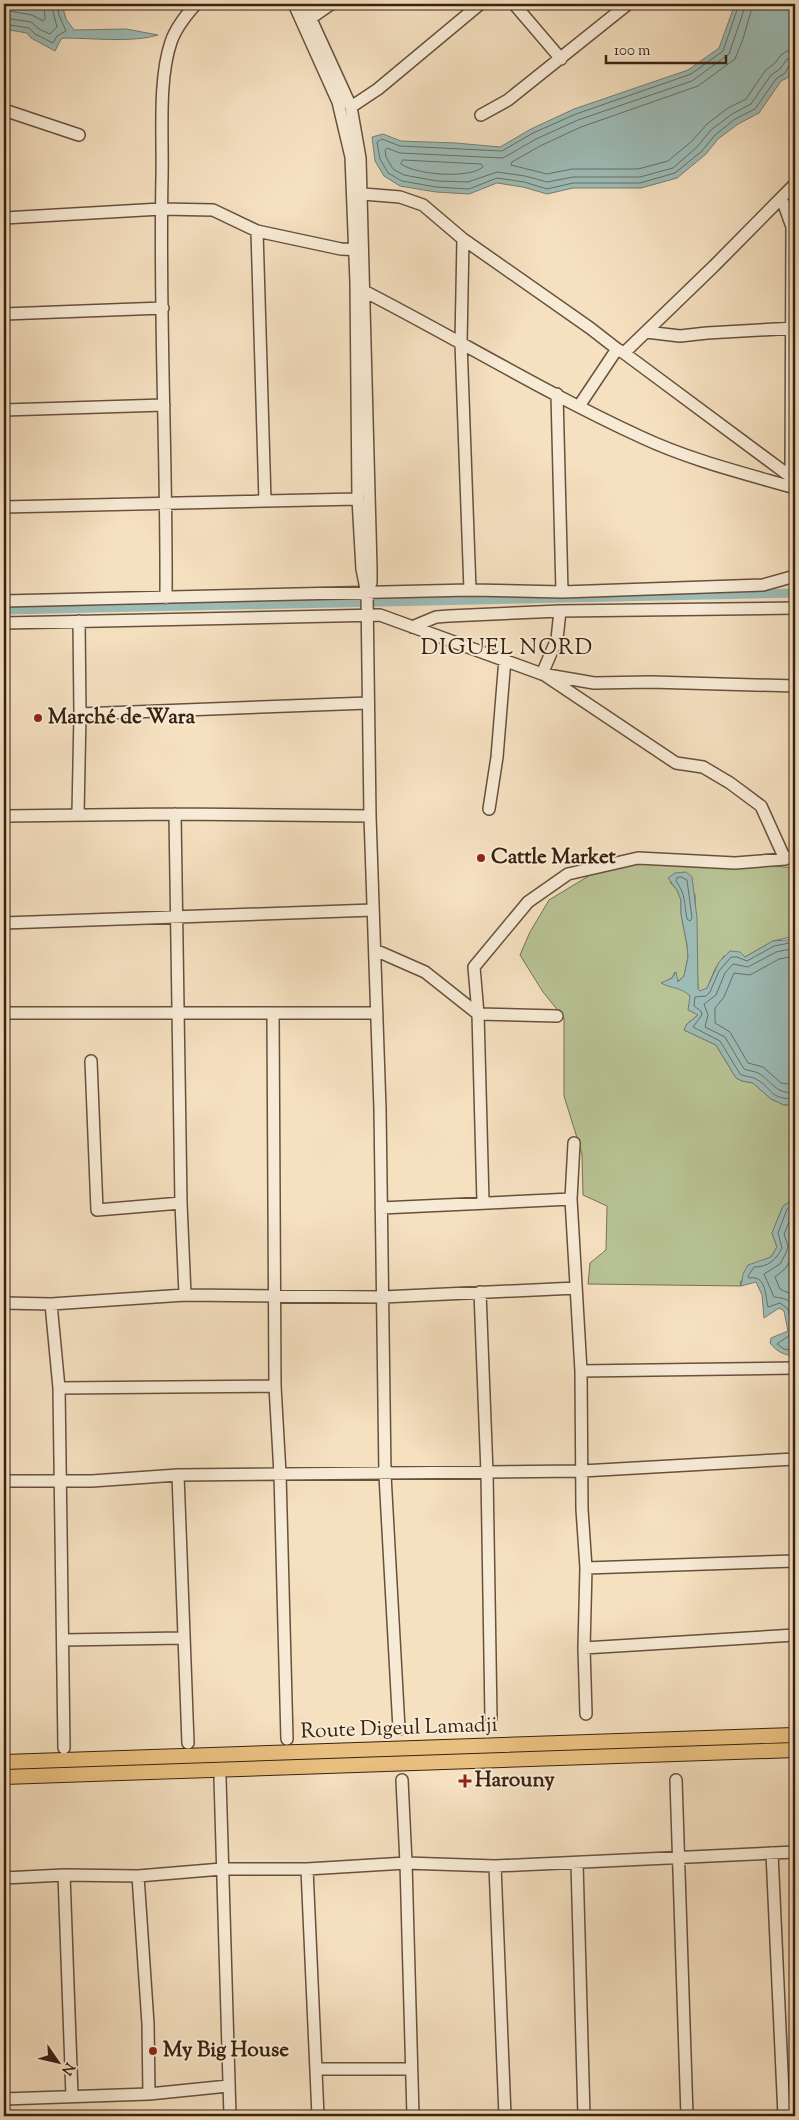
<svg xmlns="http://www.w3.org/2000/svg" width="799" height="2120" viewBox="0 0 799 2120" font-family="'Sorts Mill Goudy',serif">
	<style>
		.green { fill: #b8c395; stroke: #787253 }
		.water { fill: #9dbcb7; stroke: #757e75 }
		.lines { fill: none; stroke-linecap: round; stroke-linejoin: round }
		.shore { stroke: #6a6e64; stroke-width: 1 }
		.canal { stroke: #9dbcb7; stroke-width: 9 }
		.minor-casing { stroke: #67513d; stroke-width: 14 }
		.major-casing { stroke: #382111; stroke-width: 16 }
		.minor { stroke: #f8ebd6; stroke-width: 11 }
		.major { stroke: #eac080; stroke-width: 14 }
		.poi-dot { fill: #8f2418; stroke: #f8ebd6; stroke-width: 2 }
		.labels { text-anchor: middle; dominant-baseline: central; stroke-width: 4; stroke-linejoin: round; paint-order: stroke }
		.poi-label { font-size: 21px; font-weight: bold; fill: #382111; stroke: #f8ebd6; text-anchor: start }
		.street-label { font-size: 21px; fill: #382111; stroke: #f8ebd6 }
		.neighbourhood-label { font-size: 22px; letter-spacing: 1px; fill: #382111; stroke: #f8ebd6 }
	</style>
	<rect width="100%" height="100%" fill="#f5e0c0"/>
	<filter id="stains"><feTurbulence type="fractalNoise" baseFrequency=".004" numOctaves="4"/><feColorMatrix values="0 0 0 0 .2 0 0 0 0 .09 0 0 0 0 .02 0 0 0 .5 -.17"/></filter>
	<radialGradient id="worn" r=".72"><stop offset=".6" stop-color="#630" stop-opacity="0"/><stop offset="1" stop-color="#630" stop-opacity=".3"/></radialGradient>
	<path class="green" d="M686,858L795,868V936L773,941L745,957L724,956L715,969L707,988L700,992L698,989L695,894L670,882L677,890L681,900V914L687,945L688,957L684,976L677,982L675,972L672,978L662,983C669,987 674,986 681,988C691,992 694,1006 698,1015L687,1024L684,1030L716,1045L736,1078L742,1081L753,1083L771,1099L784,1105L795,1104V1199L783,1206L772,1233L777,1247L771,1257L760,1262L740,1282L741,1286L588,1284L590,1263L606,1250L607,1206L583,1195L582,1154L564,1096V1018L543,992L520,955L530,932L549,900L592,874L637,864Z"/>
	<path class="water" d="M4,4H62L66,19L74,30L126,29L158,35C133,43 91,38 64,38L61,39L55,51L31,38L27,33L4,29Z
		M735,4H795V64L789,77L781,81L759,113L738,124L718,139L706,154L677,178L641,188H573L547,194L523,187L497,183L469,194L436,192L400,186L384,176L375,161L372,137L383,134L401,141L456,143L500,147L531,129L574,109L688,70L719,48Z
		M686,872L692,877L697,918L698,989L700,991L707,988L719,962L730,951L740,952L745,957L773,941L787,940L795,936V1104L784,1105L771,1099L753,1083L742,1081L736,1078L716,1045L684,1030L687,1024L698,1015L688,1010L690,996C681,987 672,989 661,983L672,978L676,972L678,982L684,976L688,957L687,945L681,914V900L677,890L668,878L675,873Z
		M795,1199V1356C784,1355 777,1352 770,1343L771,1338L788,1331L784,1311L779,1308L764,1318L762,1295L756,1282L741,1286L743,1274L748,1265L771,1257L777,1247L772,1233L783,1206Z"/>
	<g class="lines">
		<path class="shore" d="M739,4L723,51L691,74L576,114L533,133L502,151L400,146L382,139L377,142L380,159L388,173L402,181L436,187L469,189L497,178L524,182L547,189L573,183H640L675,173L702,151L715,135L735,119L755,109L776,79L785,73L790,64L795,63
			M746,4L729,54L692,81L578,120L536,139L503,158L400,153L387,148L385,150L386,157L393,169L404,175L437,181L468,182L497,172L525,176L547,182L573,177H640L673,168L697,147L711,130L732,114L751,104L771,75L780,69L787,59L795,57
			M753,4L743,39L735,59L698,86L581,127L540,146L512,162L511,165L547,174L572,169H638L668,161L692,141L707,124L728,108L746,99L765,71L775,63L781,55L787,51L795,49
			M4,10L32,15L43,21L45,19L44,4
			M4,18L31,22L39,29L50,34L57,27L51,4
			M4,24L29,28L35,34L53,43L57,36L66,31L59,15L57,4
			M403,160L481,164L483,167C469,179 416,175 401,164Z
			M681,877L687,880L692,918L690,921L687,919C684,904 686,894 676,881L677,878Z
			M795,942L774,946L747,961L737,957H731L719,971L710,992L706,996L695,997L694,1006L701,1011L702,1015L693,1027L720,1041L740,1074C745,1077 751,1076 756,1079C774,1089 768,1099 795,1099
			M795,948L776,952L748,967L733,964L725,973L716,995L704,1004L708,1015L705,1027L725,1037L744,1069C749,1071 755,1071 760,1074C774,1084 775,1093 795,1093
			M795,956L779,959L750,975L734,973L724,997L715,1008V1023L730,1032L748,1063L763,1067L781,1083L795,1085
			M795,1204L787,1209L778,1233L782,1248C776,1260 768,1267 754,1267L748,1276L749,1278C767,1275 765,1296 768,1307L780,1303L788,1309L793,1333L777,1344L784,1349L795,1351
			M795,1211L793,1213L784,1234L788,1246L786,1253L780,1264L764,1274L774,1297C783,1298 791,1299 795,1309
			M795,1249L786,1268L775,1277L780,1289L795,1296"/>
		<path class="canal" d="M4,610L795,593"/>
		<g class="minor-casing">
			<path id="minor" d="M294,4L338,102L351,157L356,282L358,499L362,569L367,594L370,816L380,1109L385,1475L399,1729
				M304,4L351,107L360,158L371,568V582L368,592
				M514,4L561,59
				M311,18L331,4
				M351,107L378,89L480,4
				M4,110L79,135
				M481,115L508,100L628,4
				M363,194L400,197L423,205L463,239L590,328L617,349L624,353L795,480
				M782,199L792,227L791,476
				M4,218L161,209L213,210L257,231L341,249L362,250
				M257,231L265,501
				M463,239L461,343L470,590
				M360,289C454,337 545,393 641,437C690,460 743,473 795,488
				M4,314L163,308
				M646,332L680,336L707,333L795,328
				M624,353L714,266L795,184
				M557,394L562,592
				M579,406L617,349
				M4,410L164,405
				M4,507L358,499
				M166,598C167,458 159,317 162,177C163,136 158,80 171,42C176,27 186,15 196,4
				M4,601L470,590L562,592L763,585L795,576
				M4,623L380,615L542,674L594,683L651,682L795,686
				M412,627L436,617L449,616L560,611L795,608
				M542,674L557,639L560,611
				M546,676L676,763L703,767L730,783L761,806L785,859
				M80,714L368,703
				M489,809L497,757L505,659
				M78,814L80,714L79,621
				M175,814L181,1203L185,1295
				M4,816L175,814L370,816
				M4,923L373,910
				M375,950L425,972L478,1014L483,1202
				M4,1013H377
				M273,1013L275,1386L280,1474L287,1739
				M557,1016L478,1014L474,967L528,902L568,874L638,858L735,863L785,859L795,855
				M91,1061L97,1210L181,1203
				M571,1199L574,1143
				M381,1208L571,1199L581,1371L582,1509L586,1568L584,1648L586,1714
				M480,1292L487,1473L491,1718
				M4,1303L51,1304L185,1295L383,1297L576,1288
				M51,1304L59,1388L64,1748
				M581,1371L795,1368
				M59,1388L275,1386
				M178,1475L188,1743
				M4,1481H92L178,1475L582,1471L795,1459
				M586,1568L795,1561
				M63,1640L183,1638
				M584,1648L795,1635
				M220,1778L230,2116
				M402,1780L406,1863L413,2116
				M676,1780L687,2116
				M772,1853L784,2116
				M577,1863L584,2116
				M495,1866L505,2116
				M307,1869L318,2116
				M64,1875L72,2096
				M138,1876L148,2024L149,2094
				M4,1878L64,1875L138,1876L222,1869H307L406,1863L495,1866L795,1852
				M316,2069H411
				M4,2099L149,2094L228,2086"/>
		</g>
		<g class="major-casing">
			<path id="major" d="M4,1762L795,1735
				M4,1777L795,1750"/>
		</g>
		<use href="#minor" class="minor"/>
		<use href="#major" class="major"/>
	</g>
	<g class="poi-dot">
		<circle cx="38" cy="718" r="5"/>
		<circle cx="481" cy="858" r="5"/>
		<path d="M462.5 1773.5h5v5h5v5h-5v5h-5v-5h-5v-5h5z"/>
		<circle cx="153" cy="2051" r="5"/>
	</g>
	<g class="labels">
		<g class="poi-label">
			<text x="48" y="718">Marché de Wara</text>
			<text x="491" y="858">Cattle Market</text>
			<text x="475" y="1781">Harouny</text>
			<text x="163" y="2051">My Big House</text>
		</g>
		<g class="street-label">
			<text transform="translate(399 1729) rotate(-2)">Route Digeul Lamadji</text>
		</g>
		<g class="neighbourhood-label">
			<text x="507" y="649">DIGUEL NORD</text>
		</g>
	</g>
	<rect width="799" height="2120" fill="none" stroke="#f5e0c0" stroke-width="20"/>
	<rect x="5" y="5" width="789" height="2110" fill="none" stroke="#382111" stroke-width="2.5"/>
	<rect x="10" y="10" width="779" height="2100" fill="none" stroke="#382111"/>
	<g transform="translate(58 2062) rotate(124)" stroke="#f8ebd6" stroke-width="4" paint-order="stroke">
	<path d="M0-4L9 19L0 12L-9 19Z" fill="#382111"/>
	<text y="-8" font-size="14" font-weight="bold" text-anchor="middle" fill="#382111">N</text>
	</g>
	<path d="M606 55v8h120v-8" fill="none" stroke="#382111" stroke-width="2.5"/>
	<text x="614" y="55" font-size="15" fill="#382111" stroke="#f8ebd6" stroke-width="4" paint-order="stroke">100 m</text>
	<rect width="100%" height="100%" filter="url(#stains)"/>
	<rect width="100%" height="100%" fill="url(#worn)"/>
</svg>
